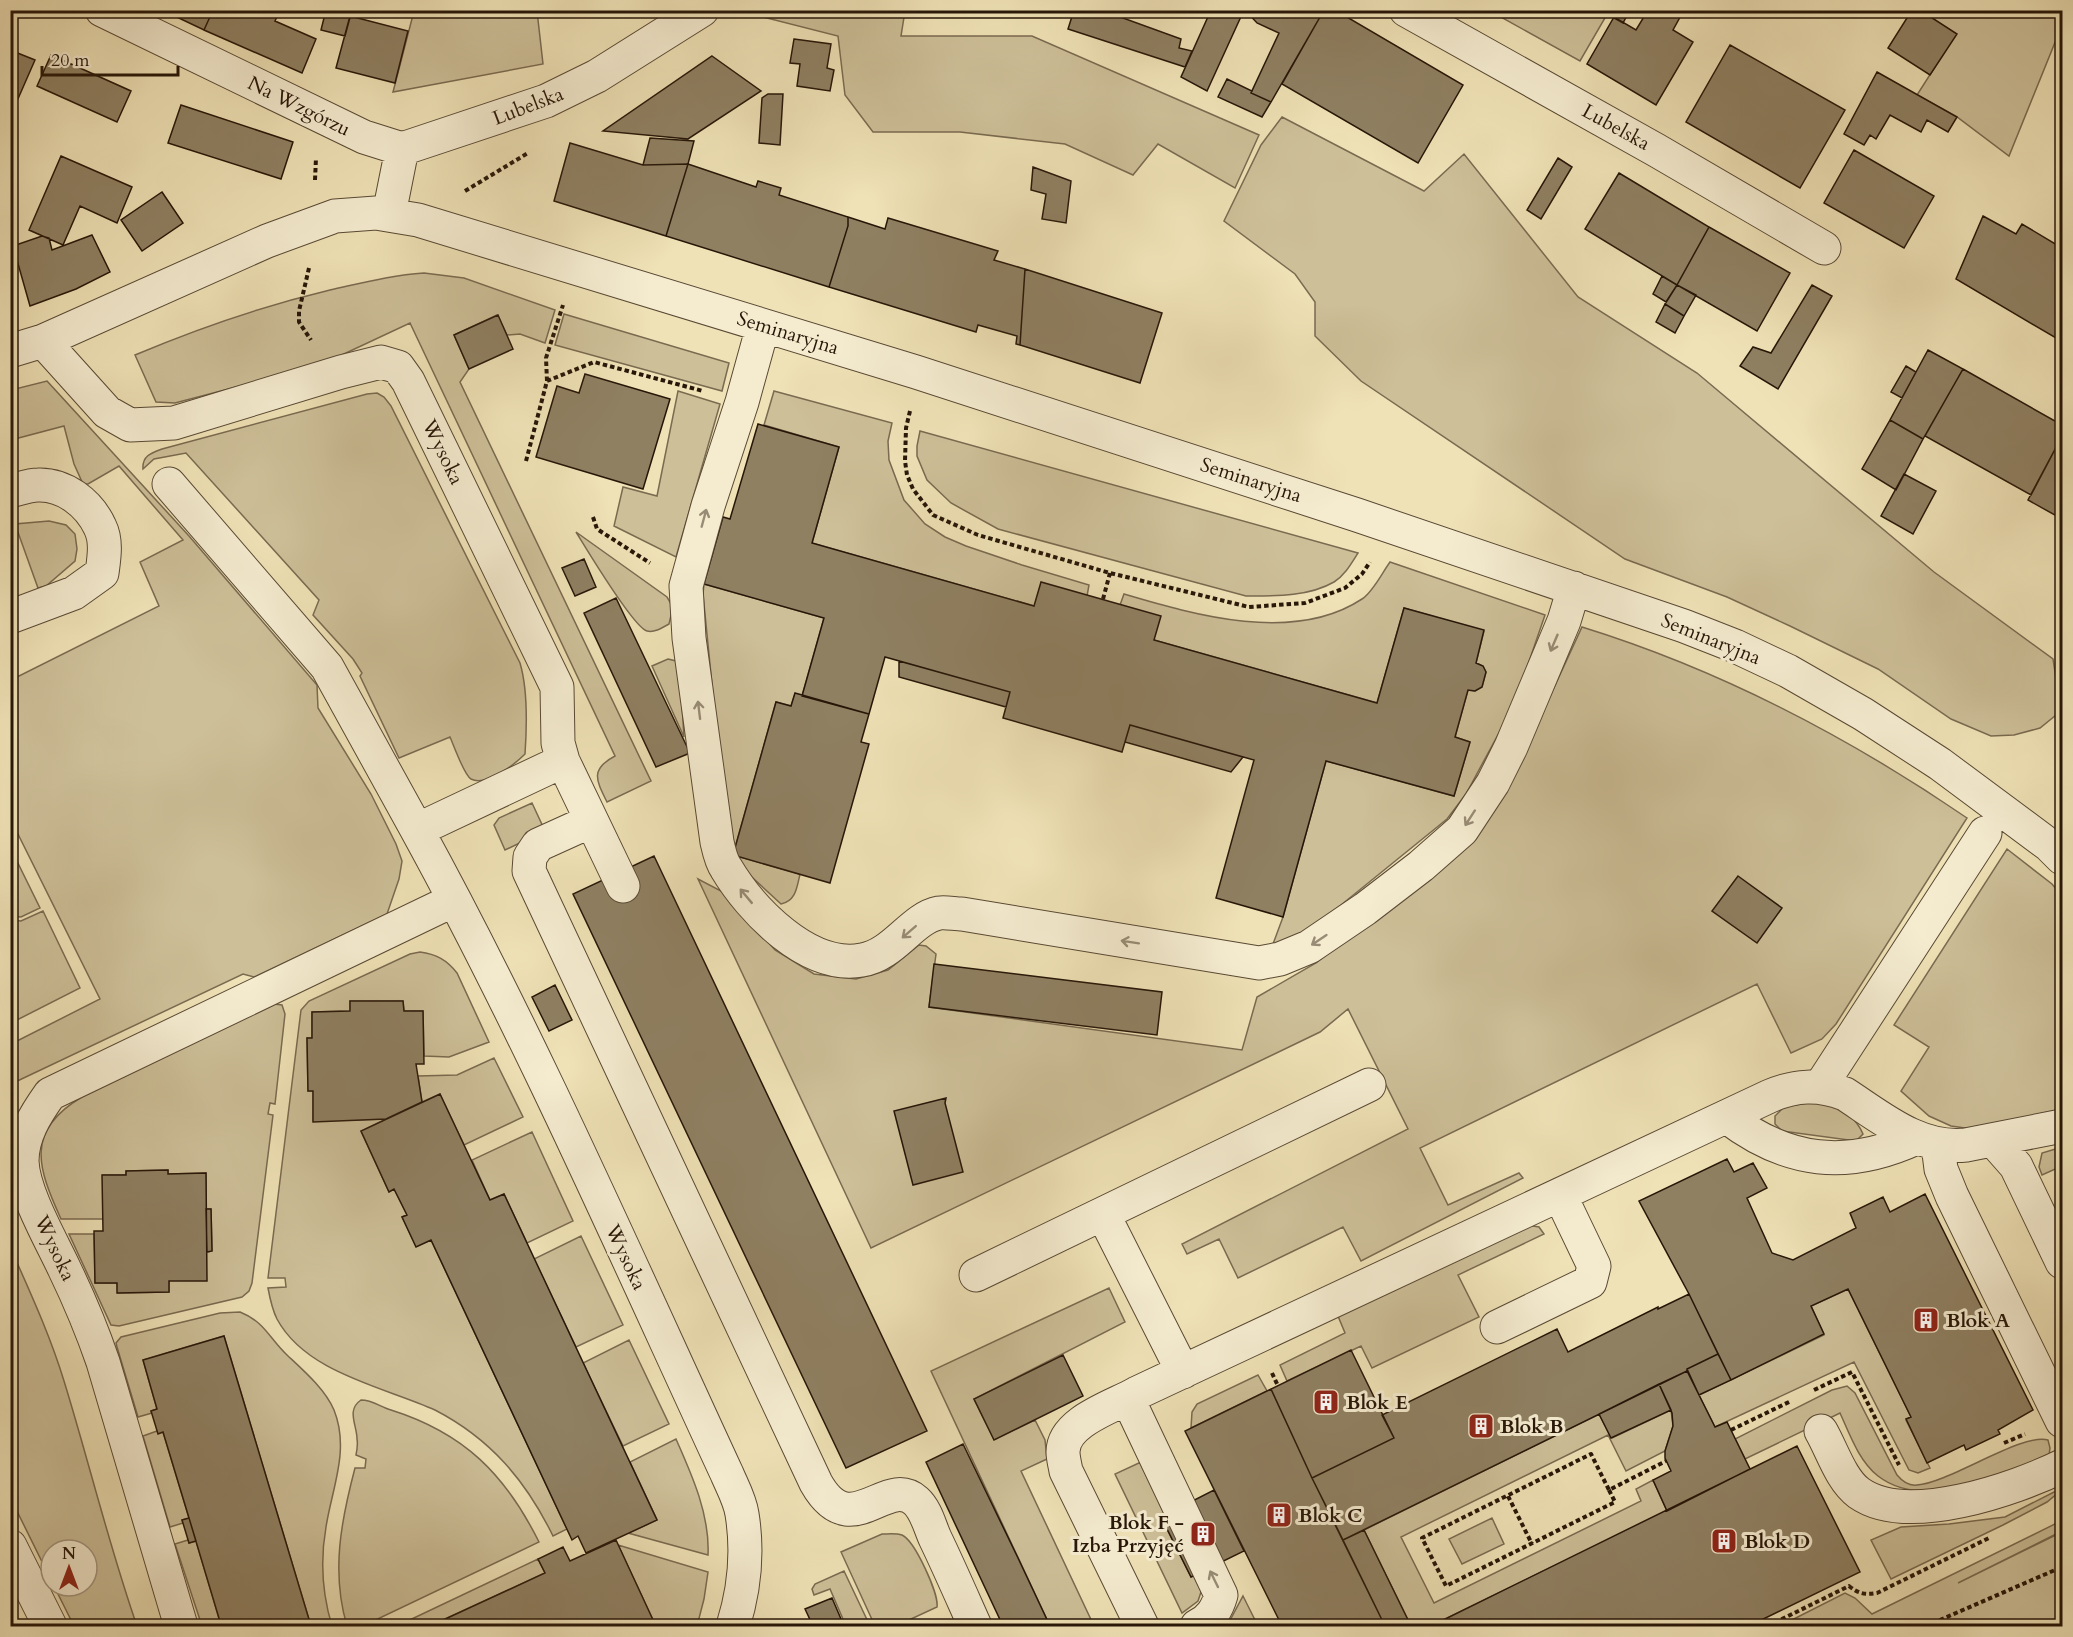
<svg xmlns="http://www.w3.org/2000/svg" width="2073" height="1637" viewBox="0 0 2073 1637" font-family="Cardo,serif">
	<style>
		.green { fill: #cdbf98; stroke: #7a6a50; stroke-width: 1.5 }
		.building { fill: #8f8062; stroke: #271608; stroke-width: 1.5 }
		.lines { fill: none; stroke-linecap: round; stroke-linejoin: round }
		.minor-casing { stroke: #594934; stroke-width: 35 }
		.path { stroke: #271608; stroke-width: 4; stroke-dasharray: 4.5 3; stroke-linecap: butt }
		.minor { stroke: #f5ecd0; stroke-width: 33 }
		.oneway { stroke: #988c76 }
		.labels { text-anchor: middle; dominant-baseline: central; stroke-width: 6; stroke-linejoin: round; paint-order: stroke }
		.street-label { font-size: 20px; fill: #271608; stroke: #f5ecd0 }
		.poi-label { font-size: 20px; font-weight: bold; fill: #271608; stroke: #f5ecd0; text-anchor: start }
	</style>
	<rect width="100%" height="100%" fill="#efe2b6"/>
	<filter id="stains"><feTurbulence type="fractalNoise" baseFrequency=".00333" numOctaves="4"/><feColorMatrix values="0 0 0 0 .2 0 0 0 0 .09 0 0 0 0 .02 0 0 0 .5 -.17"/></filter>
	<radialGradient id="worn" r=".72"><stop offset=".6" stop-color="#630" stop-opacity="0"/><stop offset="1" stop-color="#630" stop-opacity=".3"/></radialGradient>
	<path class="green" d="M772,10L905,11L901,36H1032L1259,135L1235,188L1158,144L1133,175L1065,144L960,132H873L845,95L838,36L763,17Z
		M414,11H537L543,64L393,92Z
		M1490,11H1609L1580,61Z
		M1920,11H2062V25L2009,156L1957,117L1917,95L1956,34Z
		M1282,117L1424,191L1464,154L1578,297L1697,373L1934,572L2053,659L2061,711L2040,728L2014,735L1991,736L1951,719L1878,669L1790,626L1727,597L1625,559L1361,381L1315,336V302L1295,274L1224,221L1261,145Z
		M424,273L464,278L555,310L545,343L520,334L507,335L497,315L454,335L469,369L460,382L651,781L607,802C596,780 590,769 615,756L410,323L331,360L305,369L175,403L156,402L135,355C199,328 263,306 330,290C362,283 392,275 424,273Z
		M564,314L729,363L722,391L555,345Z
		M47,381L189,536L317,685L318,708L371,794L396,844L402,861L399,879L387,914L254,977L243,974L11,1084V1044L100,999L11,820V680L159,606L140,562L183,540L119,466L88,484H83L74,464L64,426L11,440V390Z
		M678,391L720,404L676,557L614,526L623,487L657,496Z
		M774,391L892,423L888,441L889,460L904,500L925,524L945,537L966,546L1022,565L1089,585L1087,596L1034,606L812,543L839,447L764,425Z
		M377,393L384,397L391,406L520,663C528,690 527,725 525,754C515,764 486,787 471,779C464,775 454,746 450,737L399,758L360,676L362,673L353,659L313,615L319,600L186,453L154,459L143,469C142,456 151,453 162,449L367,394Z
		M920,431L1358,553C1351,564 1345,575 1334,582C1308,597 1274,596 1246,596L998,529L951,503L927,480L917,456V446Z
		M49,521L66,525L75,534L77,549L75,561L46,586L38,588L15,524Z
		M576,532L667,597L673,607L669,624C662,628 654,633 647,631C633,627 586,548 576,532Z
		M1390,562L1545,615L1514,705L1466,794L1447,819L1341,905L1282,948L1273,944L1283,917L1326,761L1454,796L1470,742L1455,737L1468,690L1475,691L1482,687L1486,672L1483,666L1476,663L1484,631L1404,608L1377,703L1154,640L1120,605L1124,594C1195,615 1294,644 1362,599C1373,592 1382,573 1390,562Z
		M704,584L824,618L802,696L795,694L791,706L776,702L733,855L800,874C797,887 796,901 781,904L729,856L703,594Z
		M1582,627C1721,670 1847,736 1967,818L1836,1024L1822,1039L1791,1053L1757,984L1420,1148L1448,1205L1519,1173L1523,1178L1361,1261L1343,1227L1238,1278L1219,1239L1187,1254L1182,1244L1408,1129L1348,1009L1320,1032L871,1248L698,879L723,892L775,950L814,974L856,979L888,970L919,945L926,946L936,954L929,1007L1242,1050L1257,997L1316,963L1430,874L1510,783Z
		M668,659L676,661L680,672L684,737L652,666Z
		M532,803L545,831L505,850L494,825L499,818Z
		M10,847L40,908L21,917L11,916Z
		M2007,849L2052,884L2062,896V1109L1972,1129L1951,1126L1929,1116L1901,1091L1929,1047L1894,1025Z
		M43,911L80,988L11,1023V920L21,921Z
		M420,952C436,954 447,960 457,973L489,1042L449,1057L424,1056L423,1011H404L403,1001H350V1011L312,1012V1038H307L308,1091H313V1121L386,1119L361,1131L389,1192L394,1189L407,1215L402,1217L416,1246L431,1240L567,1529L553,1536C526,1481 491,1439 435,1410C384,1387 306,1373 277,1319C272,1309 270,1299 268,1288L286,1287L285,1278H268L301,1010L309,1001L410,954Z
		M274,1004L282,1005L285,1014L275,1104L270,1103L268,1114L273,1115L252,1283L249,1291L242,1297L119,1326L111,1325L69,1234H94L95,1283H117L118,1293L169,1292V1281L207,1252L212,1251L211,1209H206V1173L168,1174V1170L126,1171V1175H103V1219H61C38,1168 24,1131 82,1097Z
		M494,1058L523,1117L464,1145L440,1094L422,1102L418,1076L457,1075Z
		M1823,1100C1840,1109 1855,1115 1863,1134L1856,1141L1782,1131L1775,1124V1116L1784,1107Z
		M532,1132L573,1221L527,1243L504,1194L490,1200L472,1160Z
		M2062,1147V1166L2042,1175L2039,1167L2042,1153Z
		M1527,1225L1539,1227L1544,1234L1458,1275L1479,1317L1372,1368L1361,1346L1287,1381L1280,1365L1345,1333L1338,1316Z
		M581,1236L623,1325L576,1347L534,1259Z
		M11,1249C30,1292 50,1335 64,1381C89,1462 109,1546 137,1626H74L54,1586H87V1550H51V1580L11,1499Z
		M1109,1288L1125,1322L974,1399L994,1439L1035,1420L1045,1440L1047,1459L1021,1471L1094,1626H1050L931,1371Z
		M1848,1289L1911,1417L1906,1420L1930,1468L1918,1473L1909,1470L1854,1362L1715,1427L1699,1395L1824,1335L1811,1306Z
		M240,1312C265,1322 269,1338 287,1355C303,1370 325,1389 334,1410C350,1450 332,1488 326,1527C320,1561 322,1593 332,1626H311L224,1336L143,1360L157,1409L151,1411L152,1413L138,1417L117,1347L116,1343L121,1337L220,1313Z
		M629,1340L669,1424L623,1446L583,1363Z
		M1258,1375L1267,1391L1191,1428L1192,1412L1197,1404Z
		M1847,1386L1855,1393L1897,1475C1902,1481 1909,1486 1917,1485C1949,1483 2023,1432 2048,1440L2050,1448L2049,1455C2027,1469 1953,1490 1926,1491C1909,1491 1891,1486 1878,1476C1859,1461 1850,1435 1840,1413L1745,1459L1735,1439L1832,1390Z
		M361,1400C373,1400 380,1407 391,1410C464,1433 505,1474 539,1542L363,1626H347C331,1572 341,1521 355,1468H365L366,1459L356,1455C357,1450 358,1444 357,1439C357,1425 346,1410 361,1400Z
		M1671,1410L1673,1426L1665,1451L1626,1471L1608,1435L1401,1537L1434,1603L1641,1501L1636,1489L1653,1480L1667,1511L1431,1626H1411L1364,1530L1599,1414L1612,1438Z
		M157,1431L158,1433L163,1432L189,1518L182,1520L183,1523L170,1527L143,1436Z
		M676,1439C692,1475 710,1515 708,1555L628,1533L657,1520L630,1462Z
		M1141,1462L1165,1515L1161,1517L1191,1577L1196,1575L1202,1589L1198,1601L1182,1613L1115,1474Z
		M2054,1492H2059L2047,1502L2003,1525L1891,1579L1871,1540L1901,1527L1949,1524L2005,1517Z
		M2062,1517V1531L1958,1583L2062,1532V1626H1780L1845,1593L1855,1598L1872,1614L2055,1524Z
		M1492,1518L1504,1544L1462,1564L1449,1539Z
		M882,1534C888,1534 896,1533 902,1535C915,1541 939,1594 937,1607L896,1626H875L841,1552Z
		M188,1540L189,1543L196,1541L221,1625L202,1626L175,1544Z
		M618,1545L708,1572L704,1599L697,1626H645L654,1622Z
		M538,1559L545,1573L430,1626H397Z
		M844,1571L870,1626H846L830,1589L814,1595L812,1589L815,1584Z
		M1243,1596L1258,1626H1227Z"/>
	<path class="building" d="M162,10H213L204,30Z
		M213,10H280L275,21L316,39L302,73L204,30Z
		M326,10H352L345,36L321,30Z
		M1074,10H1101L1181,39L1179,48L1192,51L1185,67L1068,29Z
		M1211,10H1244L1207,91L1181,77Z
		M1245,10H1324L1271,102L1251,93L1279,33L1257,23Z
		M1324,10H1335L1463,85L1418,163L1282,84Z
		M1609,10H1630L1623,23L1607,14Z
		M1648,10H1684L1673,30L1693,42L1656,105L1587,64L1614,17L1636,30Z
		M1912,10H1920L1957,34L1930,75L1888,48Z
		M350,16L408,31L395,83L336,68Z
		M794,39L831,44L827,68L834,70L830,91L797,86L800,64L790,63Z
		M1730,45L1845,110L1800,188L1686,122Z
		M10,50L35,60L10,117Z
		M51,55L131,91L117,122L37,86Z
		M712,56L761,91L688,139L603,131Z
		M1877,72L1957,117L1948,132L1927,120L1921,132L1890,115L1876,139L1870,135L1864,145L1844,134Z
		M1227,79L1252,91L1251,93L1271,102L1262,117L1218,97Z
		M768,94H783L780,145L759,143L762,98Z
		M181,105L293,142L281,179L168,143Z
		M650,138L694,141L688,164L643,165Z
		M570,143L643,165L688,164L666,236L554,201Z
		M1854,150L1934,196L1904,248L1824,203Z
		M61,156L132,187L117,223L80,206L63,245L29,230Z
		M1558,158L1572,167L1541,219L1527,210Z
		M688,164L756,187L758,181L781,188L779,195L848,217V226L829,287L666,236Z
		M1033,167L1071,181L1066,223L1042,219L1046,194L1031,190Z
		M1619,173L1709,227L1677,285L1585,229Z
		M162,192L183,223L142,251L121,220Z
		M1983,216L2016,234L2022,224L2062,248V326L2056,338L1956,279Z
		M848,217L885,229L888,218L998,251L994,260L1025,269L1020,345L1016,344L1017,336L978,325L976,332L829,287L848,226Z
		M1709,227L1790,273L1757,331L1677,285Z
		M92,235L110,272L76,289L30,306L13,246L42,236L49,238L52,250Z
		M1025,269L1162,313L1140,383L1020,345Z
		M1662,276L1677,285L1666,302L1653,294Z
		M1677,285L1696,295L1684,316L1665,304Z
		M1812,285L1832,296L1778,389L1740,366L1753,347L1771,353Z
		M1665,304L1684,316L1675,333L1656,322Z
		M498,315L513,349L469,369L454,335Z
		M1928,350L1963,369L1923,439L1890,420Z
		M1906,366L1916,372L1902,398L1891,392Z
		M1963,369L2062,425V436L2031,495L1925,436Z
		M585,374L670,399L643,489L536,457L557,386L579,393Z
		M1890,420L1923,439L1896,490L1862,469Z
		M758,424L839,447L812,543L1034,606L1041,582L1161,616L1154,640L1377,703L1404,608L1484,630L1476,663L1483,666L1486,672L1482,687L1475,691L1468,690L1455,737L1470,742L1454,796L1326,761L1283,917L1216,898L1254,760L1130,725L1122,752L1003,718L1010,692L885,657L869,714L802,696L824,618L704,584L723,517L730,519Z
		M2062,436V519L2028,500Z
		M1904,474L1936,491L1913,534L1881,516Z
		M584,559L596,587L575,596L562,568Z
		M616,598L690,753L656,767L584,613Z
		M899,661L1010,692L1006,707L899,677Z
		M795,693L869,714L861,742L869,744L830,883L733,855L776,702L791,706Z
		M1130,725L1243,757L1231,772L1125,742Z
		M654,856L927,1431L846,1468L573,894Z
		M1738,876L1782,908L1757,943L1712,911Z
		M934,964L1162,992L1157,1035L929,1007Z
		M555,985L572,1020L549,1031L532,997Z
		M350,1001H403L404,1011H423L424,1064H416L422,1102L386,1119L313,1122V1091H308L307,1038H312V1012L350,1011Z
		M440,1094L490,1200L504,1194L657,1520L586,1553L578,1536L572,1540L431,1240L416,1247L402,1217L407,1215L394,1189L389,1192L361,1131Z
		M946,1098L945,1103L963,1172L913,1185L894,1111Z
		M1727,1159L1734,1172L1753,1163L1767,1188L1747,1198L1772,1253L1793,1260L1856,1228L1850,1213L1883,1197L1890,1212L1925,1194L2033,1410L1998,1430L2000,1434L1966,1450L1964,1445L1927,1463L1906,1419L1911,1417L1848,1289L1811,1306L1824,1334L1731,1380L1689,1294L1639,1201Z
		M168,1170V1174L206,1173L207,1281H169V1292L117,1293V1283H95L94,1231H103L102,1175H126V1171Z
		M206,1209H211L212,1251L207,1252Z
		M1689,1294L1718,1354L1687,1369V1371L1343,1540L1312,1478L1394,1438L1382,1415L1557,1329L1568,1352L1658,1307V1309Z
		M224,1336L311,1626H216L221,1625L189,1518L163,1432L158,1434L151,1411L157,1409L143,1360Z
		M1351,1350L1394,1438L1312,1478L1271,1389Z
		M1718,1354L1731,1380L1699,1395L1687,1369Z
		M1063,1355L1083,1396L994,1440L974,1399Z
		M1687,1371L1715,1427L1727,1422L1750,1469L1667,1511L1653,1480L1671,1471L1665,1458V1451L1673,1426L1672,1413L1659,1384Z
		M1659,1384L1671,1410L1611,1438L1599,1414Z
		M1271,1389L1312,1478L1385,1626H1282L1185,1431Z
		M963,1444L1018,1558L1050,1626H1003L926,1462Z
		M1797,1446L1860,1572L1749,1626H1431Z
		M1214,1490L1244,1551L1191,1577L1161,1517Z
		M189,1518L196,1541L189,1543L182,1520Z
		M1364,1530L1411,1626H1385L1343,1540Z
		M616,1540L654,1622L645,1626H430L545,1573L538,1559L563,1547L570,1561Z
		M832,1598L844,1626H813L805,1609Z"/>
	<g class="lines">
		<g class="minor-casing">
			<path id="minor" d="M102,10L364,137L402,149
				M1406,10L1656,150L1824,248
				M402,149L546,101L597,76L702,10
				M389,214L402,149
				M763,326L742,402L708,506L686,586L689,638L717,842C719,851 721,861 726,868C751,910 808,970 862,960C894,955 912,918 939,913C946,912 955,914 962,914L1259,963L1280,959L1309,947L1365,909L1421,866L1462,830L1493,783L1511,747L1564,621L1574,588
				M43,341L107,412L130,425L174,423L341,372L381,362L398,367L408,381L557,687L558,743L563,761L623,886
				M10,351L43,341L267,241L335,216L376,213L418,220L916,372L1357,515L1684,626L1735,646L1788,671L1863,714L1940,764L2049,845L2062,858
				M169,484L327,667L417,830
				M10,491C19,489 29,485 38,485C64,484 89,503 100,527C107,541 104,558 102,573L74,593L10,617
				M563,761L417,830C531,1038 627,1258 727,1474C732,1486 740,1500 742,1514C748,1551 744,1591 733,1626
				M591,821L538,845L530,857L529,871L816,1483C851,1545 886,1474 916,1501C926,1510 930,1527 935,1538C949,1567 962,1597 975,1626
				M1820,1087L1985,833
				M1727,1117C1787,1163 1847,1170 1916,1138
				M1994,1141L2016,1166L2062,1262
				M1938,1145L1941,1169L1952,1196L2062,1421
				M1103,1214L1183,1372
				M976,1275L1369,1085
				M1497,1327L1590,1282L1594,1266L1560,1195
				M1128,1399L1221,1595C1217,1609 1211,1619 1197,1626
				M1821,1431C1832,1450 1841,1480 1859,1493C1907,1527 2015,1489 2062,1466
				M10,1546L50,1626
				M181,1626L103,1362C92,1330 79,1299 64,1268C51,1240 23,1192 22,1161C22,1136 35,1115 50,1094L454,900
				M1142,1626L1066,1471C1065,1465 1063,1458 1063,1452C1063,1421 1115,1406 1137,1393L1770,1096C1796,1085 1818,1084 1845,1094C1882,1118 1919,1150 1966,1145L2062,1126"/>
		</g>
		<path class="path" d="M315,180L316,158
			M465,191L528,153
			M309,268L299,311V322L311,340
			M547,381L546,358L563,305
			M910,411L906,428L905,461L907,475L913,489L933,515L978,535L1110,573L1249,607L1305,603L1345,588L1362,574L1370,562
			M526,461L547,381L594,362L703,391
			M593,517L597,529L650,563
			M1103,599L1110,573
			M1272,1373L1278,1386
			M1814,1390L1852,1372L1899,1465
			M1731,1430L1791,1401
			M2004,1443L2025,1434
			M1609,1490L1615,1502L1446,1586L1422,1538L1591,1454L1609,1490L1666,1461
			M1508,1496L1532,1544
			M1768,1626L1849,1586C1859,1594 1865,1595 1877,1593L1991,1537
			M1926,1626L2062,1567"/>
		<use href="#minor" class="minor"/>
	</g>
	<defs><path id="oneway-shaft" d="M-6 0H5M1.5-3L5.5 0L1.5 3" fill="none" stroke-width="1.6" stroke-linecap="round" stroke-linejoin="round" transform="scale(1.5)"/></defs>
	<g class="oneway">
		<use href="#oneway-shaft" transform="translate(704 518) rotate(-75)"/>
		<use href="#oneway-shaft" transform="translate(1554 643) rotate(113)"/>
		<use href="#oneway-shaft" transform="translate(699 710) rotate(-97)"/>
		<use href="#oneway-shaft" transform="translate(1470 818) rotate(123)"/>
		<use href="#oneway-shaft" transform="translate(746 896) rotate(-130)"/>
		<use href="#oneway-shaft" transform="translate(909 932) rotate(139)"/>
		<use href="#oneway-shaft" transform="translate(1319 940) rotate(146)"/>
		<use href="#oneway-shaft" transform="translate(1130 942) rotate(-171)"/>
		<use href="#oneway-shaft" transform="translate(1214 1579) rotate(-116)"/>
	</g>
	<defs>
		<g id="building-square" transform="scale(1.35)"><rect x="-9" y="-9" width="18" height="18" rx="4" fill="#8f2418" stroke="#f5ecd0"/><path d="M-4-6H4V6H1V3H-1V6H-4ZM-2.5-4.3h1.7v1.8h-1.7ZM.8-4.3h1.7v1.8H.8ZM-2.5-1h1.7V.8h-1.7ZM.8-1h1.7V.8H.8Z" fill="#fff"/></g>
	</defs>
	<g fill-rule="evenodd">
		<use href="#building-square" x="1926" y="1320"/>
		<use href="#building-square" x="1326" y="1402"/>
		<use href="#building-square" x="1481" y="1426"/>
		<use href="#building-square" x="1279" y="1515"/>
		<use href="#building-square" x="1203" y="1534"/>
		<use href="#building-square" x="1724" y="1541"/>
	</g>
	<g class="labels">
		<g class="street-label">
			<text transform="translate(299 106) rotate(26)">Na Wzgórzu</text>
			<text transform="translate(528 106) rotate(-21)">Lubelska</text>
			<text transform="translate(1616 127) rotate(29)">Lubelska</text>
			<text transform="translate(788 333) rotate(17)">Seminaryjna</text>
			<text transform="translate(443 452) rotate(64)">Wysoka</text>
			<text transform="translate(1251 480) rotate(18)">Seminaryjna</text>
			<text transform="translate(1711 639) rotate(22)">Seminaryjna</text>
			<text transform="translate(55 1248) rotate(65)">Wysoka</text>
			<text transform="translate(626 1257) rotate(65)">Wysoka</text>
		</g>
		<g class="poi-label">
			<text x="1946" y="1320">Blok A</text>
			<text x="1346" y="1402">Blok E</text>
			<text x="1500" y="1426">Blok B</text>
			<text x="1298" y="1515">Blok C</text>
			<text x="1184" y="1522" text-anchor="end">Blok F -<tspan x="1184" dy="23">Izba Przyjęć</tspan></text>
			<text x="1744" y="1541">Blok D</text>
		</g>
	</g>
	<rect width="2073" height="1637" fill="none" stroke="#efe2b6" stroke-width="36"/>
	<rect x="12" y="12" width="2049" height="1613" fill="none" stroke="#271608" stroke-width="3"/>
	<rect x="18" y="18" width="2037" height="1601" fill="none" stroke="#271608" stroke-width="1.5"/>
	<g transform="translate(69 1568)"><circle r="28" fill="#f5ecd0" stroke="#a39680" stroke-width="1.5"/>
	<path d="M0-4.5L10 22L0 15L-10 22Z" fill="#8f2418"/>
	<text y="-9" font-size="16" font-weight="bold" text-anchor="middle" fill="#271608">N</text>
	</g>
	<path d="M42 66v9h136v-9" fill="none" stroke="#271608" stroke-width="3"/>
	<text x="51" y="66" font-size="18" fill="#271608" stroke="#f5ecd0" stroke-width="4.5" paint-order="stroke">20 m</text>
	<rect width="100%" height="100%" filter="url(#stains)"/>
	<rect width="100%" height="100%" fill="url(#worn)"/>
</svg>
